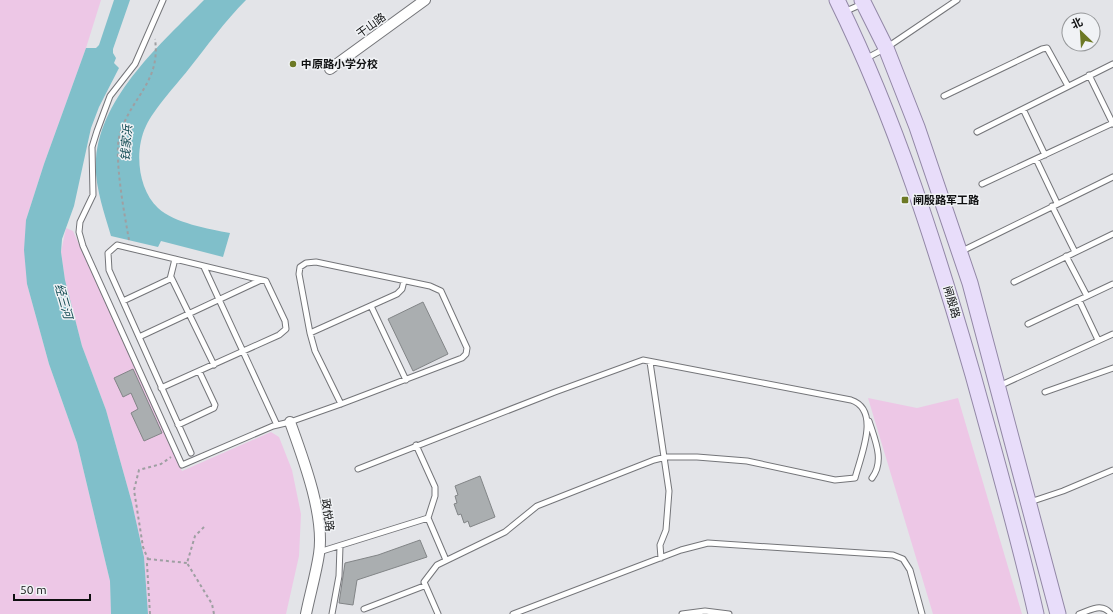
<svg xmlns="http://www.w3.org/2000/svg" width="1113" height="614" viewBox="0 0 1113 614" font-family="Ubuntu,'Noto Sans SC',sans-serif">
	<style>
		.green { fill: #edc7e6 }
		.water { fill: #80bfca }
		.building { fill: #aaaeb0; stroke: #828587 }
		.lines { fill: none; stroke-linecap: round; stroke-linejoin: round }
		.service-casing { stroke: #747579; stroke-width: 7 }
		.minor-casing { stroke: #747579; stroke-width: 12 }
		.primary-casing { stroke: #9287a6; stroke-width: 17 }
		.path { stroke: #9e9fa2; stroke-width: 2; stroke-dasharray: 3 3; stroke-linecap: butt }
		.service { stroke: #fff; stroke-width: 5 }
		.minor { stroke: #fff; stroke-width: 10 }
		.primary { stroke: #e8ddfa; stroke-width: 15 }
		.poi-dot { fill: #6d7925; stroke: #f0f2f5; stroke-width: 1.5 }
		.labels { text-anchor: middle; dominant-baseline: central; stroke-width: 3; stroke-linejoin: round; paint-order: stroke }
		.street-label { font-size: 11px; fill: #0f1011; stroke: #f0f2f5 }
		.poi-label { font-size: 11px; font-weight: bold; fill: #0f1011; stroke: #f0f2f5; text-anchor: start }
		.water-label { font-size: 12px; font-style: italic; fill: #104951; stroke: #f0f2f5 }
	</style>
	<rect width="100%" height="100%" fill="#e3e4e8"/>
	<path class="green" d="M0,0H101L86,48L44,164L26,220L27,284L49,364L77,443L110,581L111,614H0Z
		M66,228L73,231L182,471L271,432L279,437L292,470L301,514L299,556L286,614H148L144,557L132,503L106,410L82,346L65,280L61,252Z
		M868,398L917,408L958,398L1022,614H933Z"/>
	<path class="water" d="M114,0H130L113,49V53L116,58L114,63L119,68L99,107L91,128L74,206L62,239L61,252L65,280L82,346L106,410L132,503L144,557L148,614H111L110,581L77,443L49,364L27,284L24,250L26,220L44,164L86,48H96L99,45Z
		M204,0H246C225,21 207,46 188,70C176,85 154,109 146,126C134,151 138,189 158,208C174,223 209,229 230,233L223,257L161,241L158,247L111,236C104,211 94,185 96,159C101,95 162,43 204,0Z"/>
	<path class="building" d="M423,302L448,354L413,371L388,319Z
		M133,369L162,433L144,441L131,413L138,409L131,393L123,397L114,378Z
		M480,476L495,517L470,527L468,521L464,523L461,514L458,515L454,504L457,503L455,496L458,495L455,486Z
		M420,540L427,557L357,580L353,605L339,603L345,563L378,555Z"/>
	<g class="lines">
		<g class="service-casing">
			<path id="service" d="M163,0L135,64L110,96L97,131L92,147L93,195L80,222L79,232L83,246L182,465L273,426L290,422L341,404L462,358L466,354L467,348L441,291L430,286L316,262L306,263L300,267L299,274L310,333L315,351L341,404
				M844,12L862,4
				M865,59L886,48L957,0
				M1089,75L1113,124
				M944,96L1042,49L1047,48L1068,86
				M1023,109L1045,155
				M977,132L1113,64
				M1036,159L1057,203
				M982,184L1113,123
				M1052,206L1075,252
				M960,252L1113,177
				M1066,256L1087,296
				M204,267L277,425
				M171,277L214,365
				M1014,282L1113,234
				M1079,300L1098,340
				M123,301L170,279L175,259
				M371,306L406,380
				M1028,324L1113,284
				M310,333L397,294L402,289L404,281
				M139,337L261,280
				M650,362L669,491L666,530L660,545L661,558
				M999,386L1113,334
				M161,388L279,335L286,329L285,321L266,281L117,245L108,253L109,270L191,453
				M1045,392L1113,368
				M869,421C875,440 885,461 872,478
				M178,425L214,408L215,405L199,371
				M416,445L435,487V496L428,518L446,560
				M358,469L555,392L643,360L851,400C881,410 861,455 855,478L835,480L747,461L697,457H666L654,460L537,506L505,532L437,565L424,582L438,614
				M1030,502L1063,491L1113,470
				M319,552L428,518
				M364,609L424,586
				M332,614L339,576L340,546
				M513,614L681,550L708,543L893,555L903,559L910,570L922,614
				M682,614L705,611L729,614
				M1079,614C1091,610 1102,602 1111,614"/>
		</g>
		<g class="minor-casing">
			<path id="minor" d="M330,69L425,0
				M290,422C303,458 325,516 319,554C316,574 310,594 306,614"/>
		</g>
		<g class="primary-casing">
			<path id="primary" d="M837,0C896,120 936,247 973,375C995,455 1018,534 1036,614
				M862,0L886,48L917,127L970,283L1058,614"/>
		</g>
		<path class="path" d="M129,240C125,217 113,155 120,134C131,97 161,82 155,39
			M204,527L195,536L187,563L212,604L214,614
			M148,559L187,563
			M150,614L147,564L148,559L143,547L134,490L139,470L161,464L171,457"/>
		<use href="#service" class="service"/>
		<use href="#minor" class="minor"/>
		<use href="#primary" class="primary"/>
	</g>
	<g class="poi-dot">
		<circle cx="293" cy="64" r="4"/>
		<rect x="901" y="196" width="8" height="8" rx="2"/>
	</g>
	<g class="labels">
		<g class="street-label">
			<text transform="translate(371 25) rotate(-36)">干山路</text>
			<text transform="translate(952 302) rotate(74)">闸殷路</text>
			<text transform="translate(328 515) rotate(82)">政悦路</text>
		</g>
		<g class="poi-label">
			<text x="301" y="64">中原路小学分校</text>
			<text x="913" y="200">闸殷路军工路</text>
		</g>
		<g class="water-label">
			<text transform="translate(126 143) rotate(-86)">钱家浜</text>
			<text transform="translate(64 301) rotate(74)">经三河</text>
		</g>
	</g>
	<g transform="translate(1081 32) rotate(335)"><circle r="19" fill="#f0f2f5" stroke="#96989a"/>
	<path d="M0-3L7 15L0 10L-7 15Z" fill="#6d7925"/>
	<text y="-6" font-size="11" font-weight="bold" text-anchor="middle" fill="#0f1011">北</text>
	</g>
	<path d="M14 594v6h76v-6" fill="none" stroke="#0f1011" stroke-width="2"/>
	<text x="20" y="594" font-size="12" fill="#0f1011" stroke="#f0f2f5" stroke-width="3" paint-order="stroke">50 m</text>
</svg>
